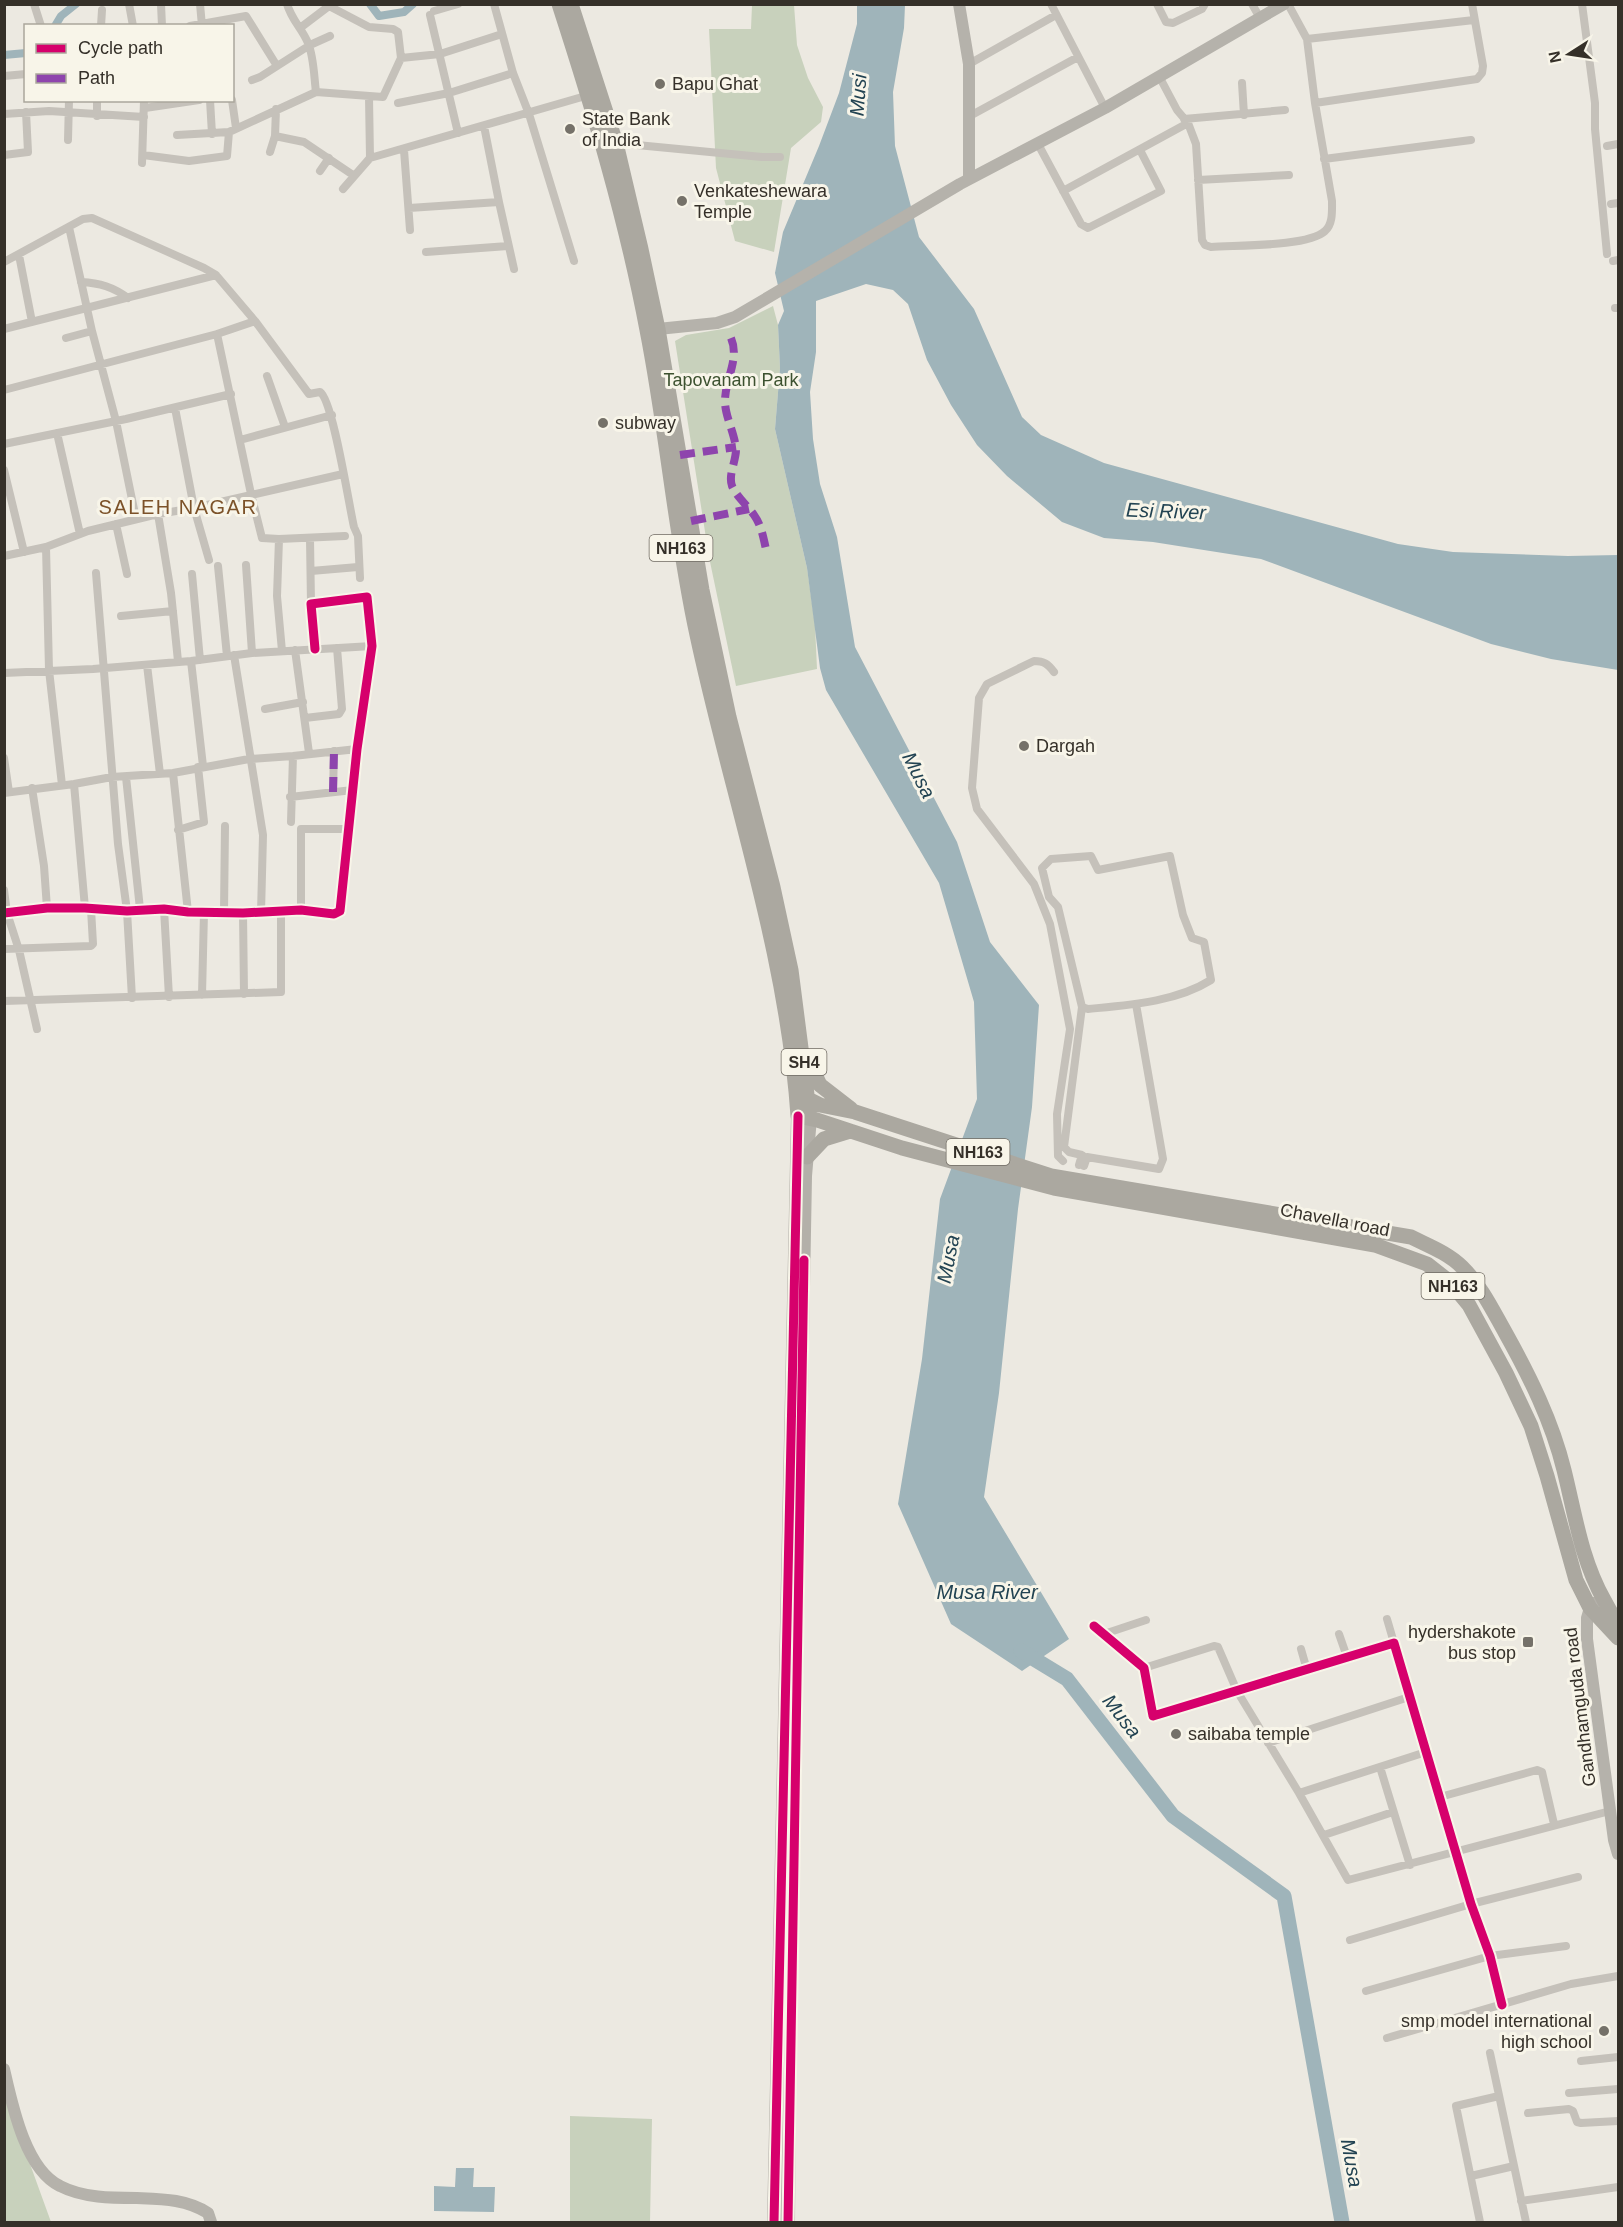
<svg xmlns="http://www.w3.org/2000/svg" width="1623" height="2227" viewBox="0 0 1623 2227" font-family="Helvetica,sans-serif">
	<style>
		.green { fill: #c8d1bc }
		.water { fill: #9fb4ba }
		.lines { fill: none; stroke-linecap: round; stroke-linejoin: round }
		.canal { stroke: #9fb4ba; stroke-width: 8 }
		.river { stroke: #9fb4ba; stroke-width: 15 }
		.street { stroke: #c5c1ba; stroke-width: 8 }
		.secondary { stroke: #b5b2ab; stroke-width: 12 }
		.primary { stroke: #b3b0a9; stroke-width: 14 }
		.highway { stroke: #aba8a0; stroke-width: 15 }
		.quiet { stroke: #8e44ad; stroke-width: 8; stroke-dasharray: 15 8; stroke-linecap: butt }
		.cycleway-casing { stroke: #f8f5e9; stroke-width: 13 }
		.cycleway { stroke: #d6006c; stroke-width: 9 }
		.poi-dot { fill: #757169; stroke: #f8f5e9; stroke-width: 2 }
		.labels { text-anchor: middle; dominant-baseline: central; stroke-width: 6; stroke-linejoin: round; paint-order: stroke }
		.shield { fill: #f8f5e9; stroke: #706b63; stroke-width: 1.5 }
		.shield-label { font-size: 16px; font-weight: bold; fill: #353029 }
		.poi-label { font-size: 18px; fill: #353029; stroke: #f8f5e9; text-anchor: start }
		.park-label { font-size: 18px; fill: #3c512f; stroke: #f8f5e9 }
		.street-label { font-size: 18px; fill: #353029; stroke: #f8f5e9 }
		.water-label { font-size: 20px; font-style: italic; fill: #224352; stroke: #f8f5e9 }
		.neighbourhood-label { font-size: 20px; letter-spacing: 1.5px; fill: #7c5229; stroke: #f8f5e9 }
	</style>
	<rect width="100%" height="100%" fill="#ece9e1"/>
	<path class="green" d="M752,5H794L797,45L808,78L823,107L821,122L791,148L774,252L735,241L716,168L709,29H751Z
		M773,306L778,325L780,368L775,429L807,568L815,625L817,669L736,686L709,557L675,341L686,335L729,328Z
		M5,2095L51,2222H5Z
		M570,2116L652,2119L650,2222H570Z"/>
	<path class="water" d="M857,5H905L904,28L893,92L895,146L919,237L974,309L1022,417L1041,435L1104,463L1398,544L1453,552L1568,556L1618,555V670L1551,659L1491,644L1261,559L1153,542L1104,538L1062,522L1007,476L977,445L951,405L927,360L908,304L893,290L866,284L816,301V352L810,392L813,439L820,484L837,537L855,647L957,842L990,942L1039,1005L1032,1107L1018,1209L999,1393L984,1497L1069,1639L1022,1671L951,1624L898,1504L922,1359L940,1199L977,1099L974,1002L939,883L826,690L820,668L807,568L775,429L780,368L778,325L784,311L775,273L783,232L819,146L839,93L857,24Z
		M456,2168H474L473,2187H495L494,2212L434,2211V2186L455,2187Z"/>
	<g class="lines">
		<path class="canal" d="M370,4L379,16L404,12L413,4
			M55,26L61,16L76,4
			M4,55L26,53"/>
		<path class="river" d="M1021,1651L1067,1679L1173,1816L1284,1896L1342,2222"/>
		<path class="street" d="M34,4L41,26
			M129,4L133,26
			M161,4L162,26
			M200,4L202,26
			M287,4C292,21 302,28 308,43C314,57 314,77 316,92
			M494,4L513,73L529,114L574,261
			M1051,4L1105,108
			M1157,4L1166,22L1173,23L1202,9L1205,4
			M1252,4L1260,18
			M1582,4L1595,103V129L1607,254
			M434,11L458,4
			M430,15L458,133
			M101,26L102,10
			M190,26L246,16L277,66
			M1307,39L1474,20
			M401,58L440,54L502,34
			M969,64L1056,15
			M4,76L26,74
			M1159,76L1177,110L1188,123L1196,144L1202,240L1205,245L1211,247C1236,245 1308,247 1325,231C1333,224 1332,211 1332,201L1315,103L1307,39L1288,4
			M252,80L260,77L310,45L330,36
			M1242,83L1244,115
			M369,97L370,158
			M210,100L212,134
			M232,100L236,128
			M398,103L449,93L513,73
			M1315,103L1477,79L1482,73L1483,66L1472,4
			M145,108L199,100
			M4,114L49,111L144,117
			M97,116V100
			M968,117L1078,57
			M1184,119L1285,110
			M177,135L229,132L316,92L383,97L401,58L398,32L393,29L369,27L329,6L300,28
			M275,136L304,142L353,175
			M68,140L69,100
			M616,143L762,157H780
			M1038,144L1081,224L1088,228L1161,191L1140,150
			M1607,146L1618,144
			M404,150L410,230
			M270,152L275,136L276,109
			M4,155L28,152L26,112
			M143,155L189,161L227,156L229,132
			M1324,159L1471,140
			M142,163L144,100
			M320,171L329,158
			M1198,180L1289,175
			M343,189L370,158L589,95
			M1063,191L1188,123
			M499,202L514,269
			M1611,204L1618,203
			M409,208L499,202L484,126
			M69,227L92,331L116,421L136,519
			M426,252L508,246
			M19,255L32,322
			M1613,261L1618,260
			M4,262L83,219L92,218L204,268L216,275
			M81,282C100,283 113,287 128,298
			M1615,308H1618
			M255,321L217,334L251,494L262,538L279,539L277,596L282,651
			M4,329L216,275L255,321L309,394L320,392C333,400 349,506 354,527L358,536L360,578
			M66,338L92,331
			M267,376L285,427
			M4,390L217,334
			M175,408L194,508L209,560
			M57,433L80,534
			M240,440L332,415
			M4,444L126,419L231,394
			M4,470L24,552
			M158,514L171,593L178,661
			M116,524L127,574
			M279,539L345,536
			M310,539L311,604
			M46,547L49,670L62,785
			M4,556L46,547L88,531L158,514L194,508L343,474
			M246,565L252,653
			M218,566L227,656
			M311,571L358,567
			M96,573L118,844L127,911L132,998
			M192,574L200,660
			M121,616L173,611
			M295,650L309,753
			M234,655L263,835L261,913
			M191,661L203,766
			M147,665L160,774
			M1054,672C1048,664 1044,661 1034,661L987,684L979,698L972,788L977,809L1034,884L1050,924L1070,1029L1057,1114L1058,1156L1063,1161
			M4,673L93,669L191,661L252,653L372,646
			M265,709L303,702
			M305,718L339,714L342,709L337,648
			M4,758L9,792
			M173,773L188,912
			M126,777L140,909
			M74,784L85,908
			M32,788L44,866L47,908
			M333,792L334,751
			M4,793L74,784L112,777L173,773L249,759L293,756L357,749
			M290,797L353,790
			M291,822L293,756
			M178,830L204,822L198,767
			M4,890L7,913L19,950L37,1029
			M164,909L169,997
			M301,910V829H350
			M224,912L225,826
			M4,913L47,908H85L127,911L164,909L188,912L243,913L301,910L334,914L340,911L357,749L372,646L367,597L311,604L315,649
			M243,913L244,994
			M4,949L91,946L93,944L91,909
			M202,995L204,912
			M4,1001L281,992V912
			M1079,1165L1082,1155L1069,1152L1064,1147L1082,1007L1088,1009C1129,1005 1176,1002 1211,980L1204,942L1192,938L1183,915L1170,856L1098,870L1091,856L1051,859L1042,868L1049,897L1058,907L1082,1007
			M1084,1166L1087,1157L1159,1169L1163,1159L1136,1004
			M1387,1619L1394,1643
			M1094,1626L1144,1668L1153,1716L1394,1643L1471,1904L1490,1956L1502,2005
			M1104,1634L1146,1620
			M1339,1634L1347,1657
			M1301,1649L1307,1670
			M1144,1668L1214,1646L1218,1647L1237,1691L1299,1793L1348,1880L1610,1811
			M1268,1743L1409,1697
			M1380,1767L1410,1865
			M1299,1793L1426,1752
			M1440,1797L1537,1770L1542,1772L1554,1824
			M1324,1835L1393,1812
			M1350,1940L1471,1904L1578,1877
			M1366,1991L1490,1956L1566,1946
			M1387,2038L1571,1984L1618,1976
			M1490,2053L1526,2222
			M1581,2061L1618,2057
			M1569,2093L1618,2089
			M1528,2113L1569,2109L1573,2111L1577,2122L1581,2123L1618,2121
			M1471,2176L1514,2166
			M1521,2201L1618,2187
			M1480,2222L1456,2106L1499,2096"/>
		<path class="secondary" d="M959,4L969,64V179
			M658,329L717,323L735,317L960,184L1105,108L1284,4
			M1594,1603L1590,1608L1587,1618V1639L1614,1840L1618,1854
			M4,2069C12,2104 25,2169 60,2186C83,2198 112,2198 137,2198C162,2199 186,2199 208,2213L211,2222"/>
		<path class="primary" d="M774,2222L798,1116
			M788,2222L789,2062L805,1176L810,1118"/>
		<path class="highway" d="M559,4C594,112 626,219 647,330C667,431 675,534 697,635C731,795 787,952 798,1116L817,1120L902,1148L1054,1188L1375,1245L1427,1264L1450,1282L1469,1305L1506,1373L1531,1426L1547,1476L1576,1580L1590,1608L1618,1638
			M571,4L616,143L641,249L658,329L702,590L729,717L773,887L791,970L810,1118
			M810,1064L820,1085L851,1109
			M802,1096L820,1105L855,1112L1051,1176L1411,1237C1429,1246 1448,1253 1462,1267C1481,1286 1492,1309 1505,1332C1529,1375 1552,1421 1564,1470C1575,1514 1581,1559 1604,1600C1608,1607 1612,1616 1618,1622
			M807,1157L824,1139L850,1131"/>
		<path class="quiet" d="M731,338C740,359 725,379 725,401C725,417 735,433 736,450C736,461 728,475 732,486C737,497 747,505 754,515C762,526 764,541 767,554
			M680,455L736,447
			M691,521L749,509
			M333,792L334,751"/>
		<g class="cycleway-casing">
			<path id="cycleway" d="M4,913L47,908H85L127,911L164,909L188,912L243,913L301,910L334,914L340,911L357,749L372,646L367,597L311,604L315,649
				M1094,1626L1144,1668L1153,1716L1394,1643L1471,1904L1490,1956L1502,2005
				M774,2222L798,1116
				M788,2222L804,1260"/>
		</g>
		<use href="#cycleway" class="cycleway"/>
	</g>
	<g class="poi-dot">
		<circle cx="660" cy="84" r="6"/>
		<circle cx="570" cy="129" r="6"/>
		<circle cx="682" cy="201" r="6"/>
		<circle cx="603" cy="423" r="6"/>
		<circle cx="1024" cy="746" r="6"/>
		<rect x="1522" y="1636" width="12" height="12" rx="3"/>
		<circle cx="1176" cy="1734" r="6"/>
		<circle cx="1604" cy="2031" r="6"/>
	</g>
	<g class="labels">
		<g class="shield">
			<rect x="649.5" y="535" width="63" height="26" rx="4.5"/>
			<rect x="781.5" y="1049" width="45" height="26" rx="4.5"/>
			<rect x="946.5" y="1139" width="63" height="26" rx="4.5"/>
			<rect x="1421.5" y="1273" width="63" height="26" rx="4.5"/>
		</g>
		<g class="shield-label">
			<text x="681" y="548">NH163</text>
			<text x="804" y="1062">SH4</text>
			<text x="978" y="1152">NH163</text>
			<text x="1453" y="1286">NH163</text>
		</g>
		<g class="poi-label">
			<text x="672" y="84">Bapu Ghat</text>
			<text x="582" y="119">State Bank<tspan x="582" dy="21">of India</tspan></text>
			<text x="694" y="191">Venkateshewara<tspan x="694" dy="21">Temple</tspan></text>
			<text x="615" y="423">subway</text>
			<text x="1036" y="746">Dargah</text>
			<text x="1516" y="1632" text-anchor="end">hydershakote<tspan x="1516" dy="21">bus stop</tspan></text>
			<text x="1188" y="1734">saibaba temple</text>
			<text x="1592" y="2021" text-anchor="end">smp model international<tspan x="1592" dy="21">high school</tspan></text>
		</g>
		<g class="park-label">
			<text x="731" y="380">Tapovanam Park</text>
		</g>
		<g class="street-label">
			<text transform="translate(1335 1220) rotate(11)">Chavella road</text>
			<text transform="translate(1580 1707) rotate(-97)">Gandhamguda road</text>
		</g>
		<g class="water-label">
			<text transform="translate(858 95) rotate(-86)">Musi</text>
			<text transform="translate(1166 511) rotate(2)">Esi River</text>
			<text transform="translate(919 775) rotate(63)">Musa</text>
			<text transform="translate(948 1259) rotate(-79)">Musa</text>
			<text x="987" y="1592">Musa River</text>
			<text transform="translate(1122 1716) rotate(52)">Musa</text>
			<text transform="translate(1352 2163) rotate(80)">Musa</text>
		</g>
		<g class="neighbourhood-label">
			<text x="178" y="507">SALEH NAGAR</text>
		</g>
	</g>
	<rect width="1623" height="2227" fill="none" stroke="#353029" stroke-width="12"/>
	<rect x="24" y="24" width="210" height="78" fill="#f8f5e9" stroke="#aaa69c" stroke-width="1.5"/>
	<rect x="36" y="44" width="30" height="9" fill="#d6006c" stroke="#aaa69c" stroke-width="1.5"/>
	<text x="78" y="54" font-size="18" fill="#353029">Cycle path</text>
	<rect x="36" y="74" width="30" height="9" fill="#8e44ad" stroke="#aaa69c" stroke-width="1.5"/>
	<text x="78" y="84" font-size="18" fill="#353029">Path</text>
	<g transform="translate(1569 54) rotate(258)" stroke="#f8f5e9" stroke-width="4.5" paint-order="stroke">
	<path d="M0-4.5L10 22L0 15L-10 22Z" fill="#353029"/>
	<text y="-9" font-size="16" font-weight="bold" text-anchor="middle" fill="#353029">N</text>
	</g>
</svg>
